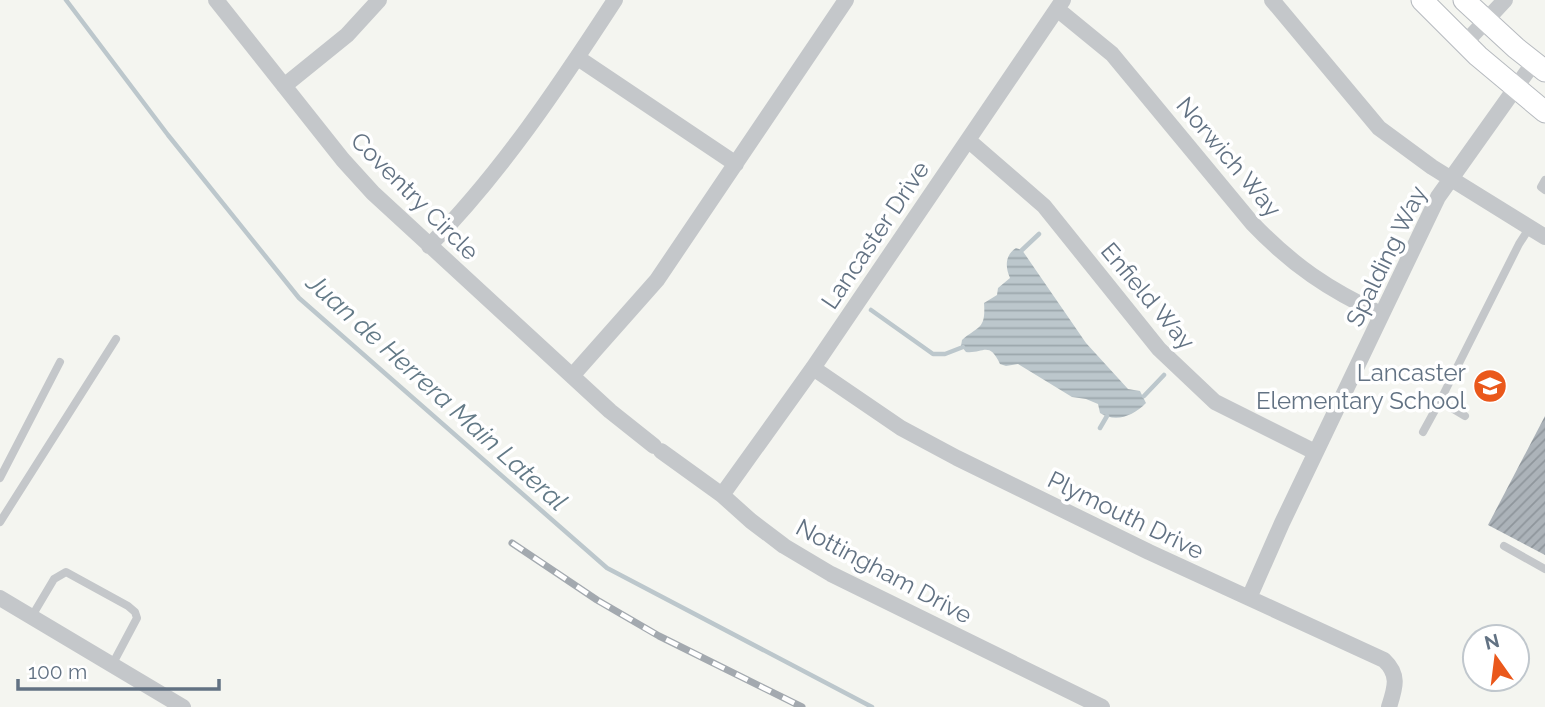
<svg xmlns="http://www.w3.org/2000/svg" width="1545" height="707" viewBox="0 0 1545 707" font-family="Raleway,sans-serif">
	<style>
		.water { fill: url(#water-rules) }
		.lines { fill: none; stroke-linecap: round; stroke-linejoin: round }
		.stream { stroke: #bcc7cc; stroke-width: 4.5 }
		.building { fill: url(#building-hatch) }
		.secondary-casing { stroke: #b6babf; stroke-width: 23 }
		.service { stroke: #c4c7ca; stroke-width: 8 }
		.minor { stroke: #c4c7ca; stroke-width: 16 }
		.secondary { stroke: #fff; stroke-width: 21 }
		.rail-casing { stroke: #a3a9af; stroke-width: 7 }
		.rail { stroke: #fff; stroke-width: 4.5; stroke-dasharray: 13; stroke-linecap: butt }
		.labels { text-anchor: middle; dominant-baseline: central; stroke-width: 7; stroke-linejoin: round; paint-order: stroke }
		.street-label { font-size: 24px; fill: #627283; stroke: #fff }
		.poi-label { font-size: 24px; fill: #627283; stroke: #fff; text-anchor: end }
		.water-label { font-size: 26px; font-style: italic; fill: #637a87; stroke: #fff }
	</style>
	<defs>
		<pattern id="water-rules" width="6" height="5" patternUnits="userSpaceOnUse" patternTransform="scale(1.75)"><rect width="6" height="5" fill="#bcc7cc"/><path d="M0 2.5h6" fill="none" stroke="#9ca6ab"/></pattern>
		<pattern id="building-hatch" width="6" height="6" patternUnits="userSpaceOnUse" patternTransform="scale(1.75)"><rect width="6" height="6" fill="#acb3b9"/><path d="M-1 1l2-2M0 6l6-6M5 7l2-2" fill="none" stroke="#8f969c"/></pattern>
	</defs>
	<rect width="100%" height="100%" fill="#f4f5f0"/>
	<path class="water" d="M1016,248L1022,250L1086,343L1128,389L1140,391L1146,403C1133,416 1116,423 1100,413L1098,404L1086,399L1072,397L1018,364L1006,366L1000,364C989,340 983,354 966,352L961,346L962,340C978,326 986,330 984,303L997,295L998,288L1010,278C1005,267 1005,255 1016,248Z"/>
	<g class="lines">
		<path class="stream" d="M66,0L168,135L299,298L607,568L872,707
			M1022,250L1039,234
			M871,310L933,354H945L963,347
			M1144,396L1164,375
			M1100,428L1107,416"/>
	</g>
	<path class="building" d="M1545,416V555L1488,525Z"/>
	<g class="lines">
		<g class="secondary-casing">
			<path id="secondary" d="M1422,0L1478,56L1545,112
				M1464,0L1516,48L1545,71"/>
		</g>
		<path class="service" d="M1545,180L1541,187L1545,190
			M1465,416L1440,401L1519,244L1530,227
			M1423,432L1440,401
			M0,478L60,362
			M0,522L116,339
			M1504,546L1545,569
			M32,616L54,579L66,572L128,606L135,612L137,618L112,665"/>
		<path class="minor" d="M216,0L343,160L373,193L610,411L654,446
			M1272,0L1379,128L1432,167L1545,237
			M1057,9L1112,54L1252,223C1292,265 1329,290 1381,314
			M1465,43L1505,0
			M578,58L736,164
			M284,86L347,35L379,0
			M968,140L1044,206L1159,349L1215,402L1315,452
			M429,246C501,173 559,86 615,0
			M813,368L901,428L957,458L1149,552L1384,660C1400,675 1395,688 1389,707
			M572,376L657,280L846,0
			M661,451L722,495L751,521L784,546L831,574L1102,707
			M722,495L813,368L1063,0
			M0,598L183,707
			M1249,598L1282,523L1438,197L1534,62"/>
		<use href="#secondary" class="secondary"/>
		<g class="rail-casing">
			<path id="rail" d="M512,543L597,600L659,636L802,707"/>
		</g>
		<use href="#rail" class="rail"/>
	</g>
	<defs>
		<g id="school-disc" transform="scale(1.75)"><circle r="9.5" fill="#ea581b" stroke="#fff"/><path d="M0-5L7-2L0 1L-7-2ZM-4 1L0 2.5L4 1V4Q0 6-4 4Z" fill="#fff"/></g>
	</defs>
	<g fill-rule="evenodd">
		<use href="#school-disc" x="1490" y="386"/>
	</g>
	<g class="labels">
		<g class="street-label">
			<text transform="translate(1229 157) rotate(50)">Norwich Way</text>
			<text transform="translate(415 196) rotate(45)">Coventry Circle</text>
			<text transform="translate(875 235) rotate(-56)">Lancaster Drive</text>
			<text transform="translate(1386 256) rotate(-64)">Spalding Way</text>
			<text transform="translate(1148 296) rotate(50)">Enfield Way</text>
			<text transform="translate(1126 515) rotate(26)">Plymouth Drive</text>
			<text transform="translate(884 571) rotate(28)">Nottingham Drive</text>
		</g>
		<g class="poi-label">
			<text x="1466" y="372">Lancaster<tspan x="1466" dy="28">Elementary School</tspan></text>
		</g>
		<g class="water-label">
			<text transform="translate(437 392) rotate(42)">Juan de Herrera Main Lateral</text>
		</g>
	</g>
	<g transform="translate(1496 658) rotate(346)"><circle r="33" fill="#ffffff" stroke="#c0c7cd" stroke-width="2"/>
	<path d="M0-5L12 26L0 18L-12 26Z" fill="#ea581b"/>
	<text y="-10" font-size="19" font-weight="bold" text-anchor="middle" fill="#627283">N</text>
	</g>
	<path d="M18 679v10h201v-10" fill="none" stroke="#627283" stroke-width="3.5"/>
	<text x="28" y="679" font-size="21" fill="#627283" stroke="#ffffff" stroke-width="5" paint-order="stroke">100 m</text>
</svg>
